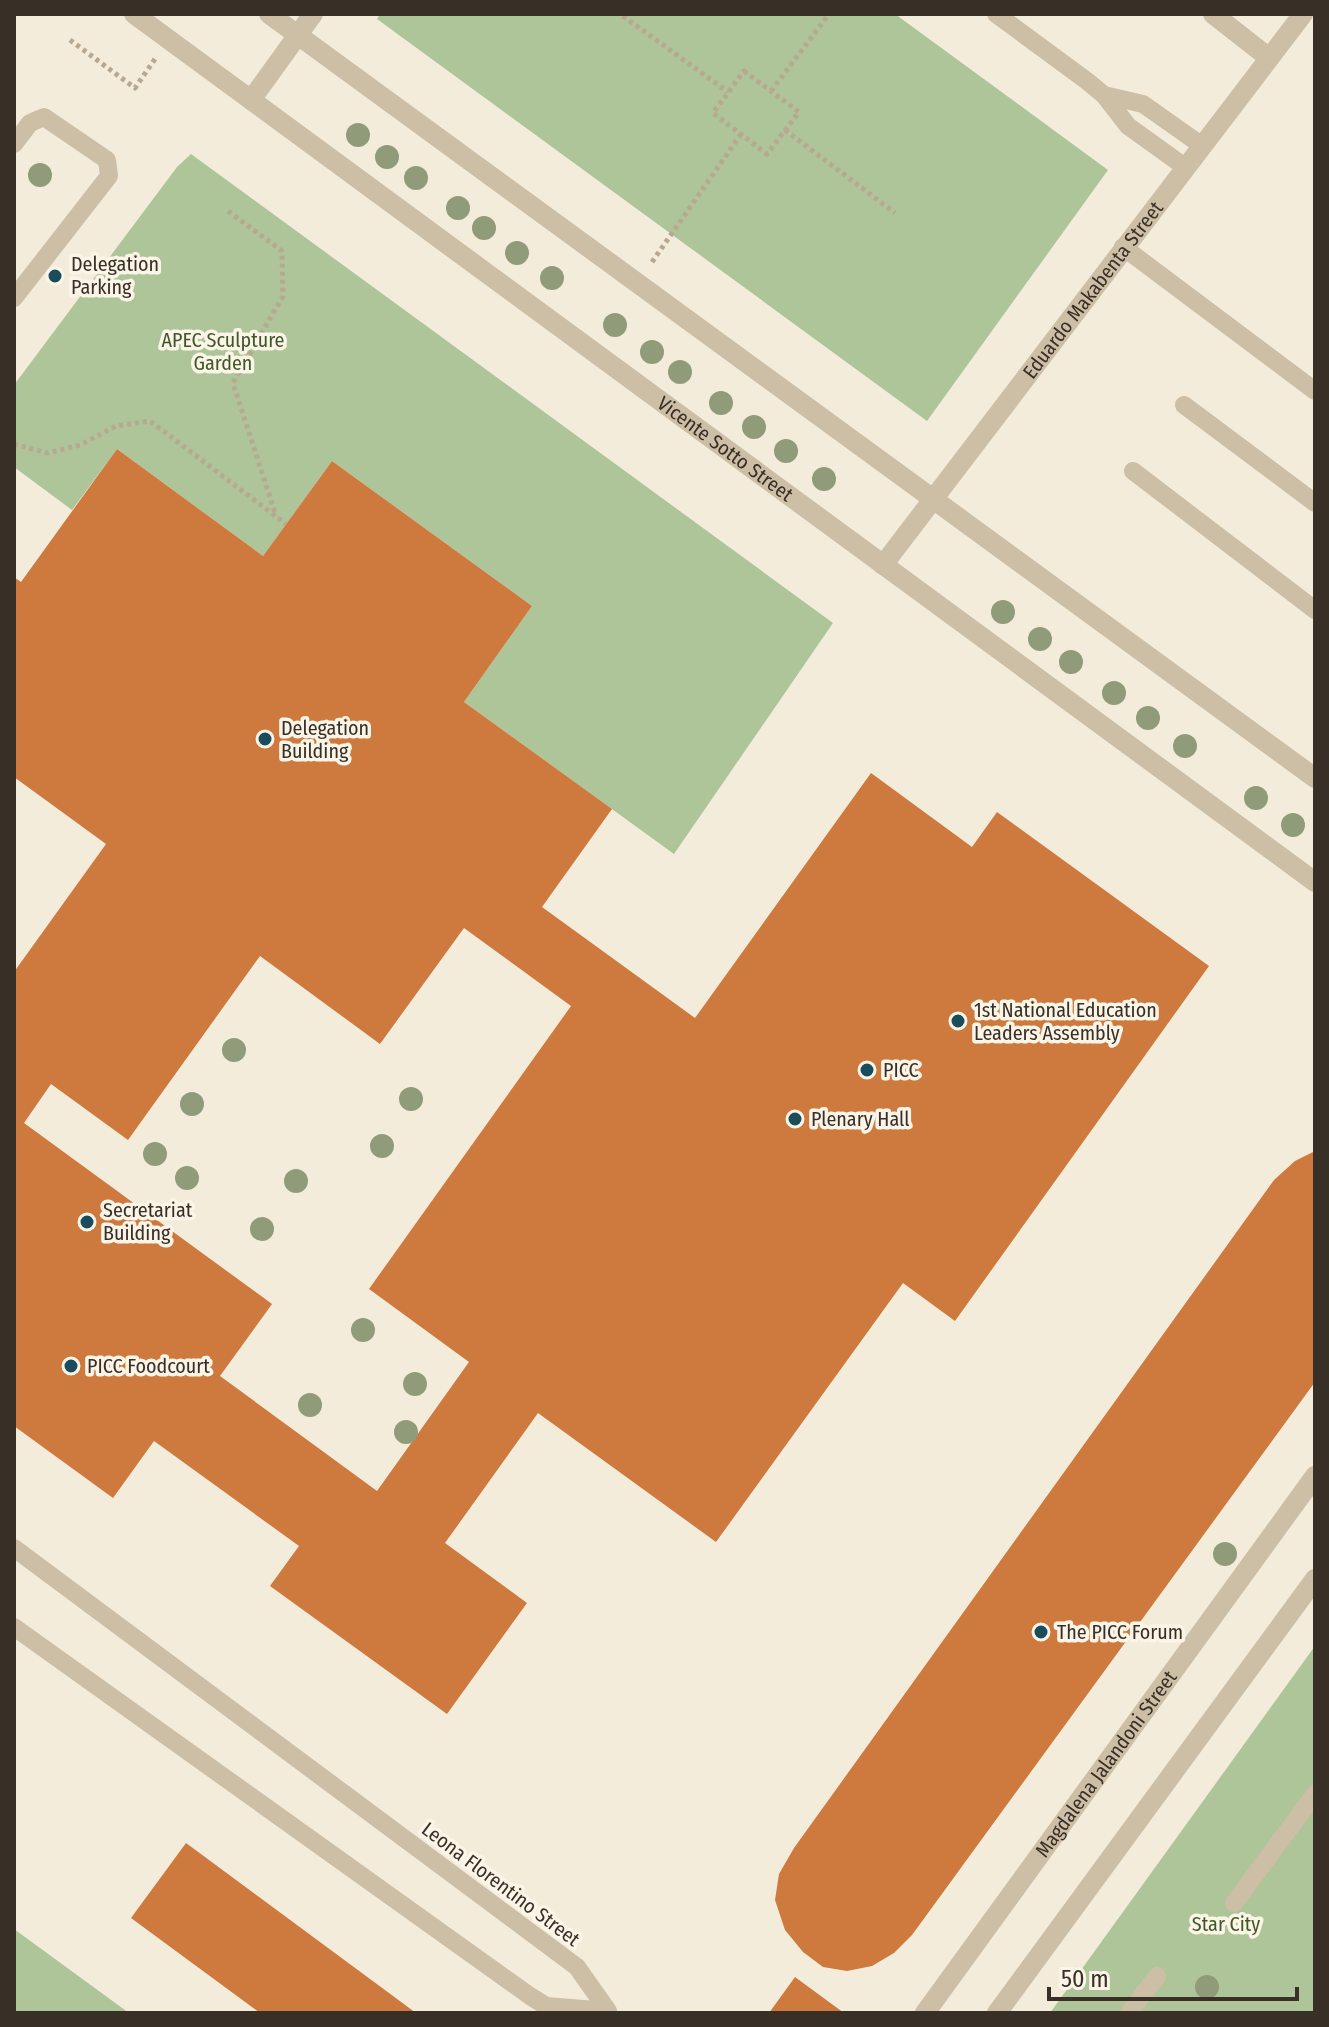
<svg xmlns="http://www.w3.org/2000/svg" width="1329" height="2027" viewBox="0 0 1329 2027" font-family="'Fira Sans Condensed',sans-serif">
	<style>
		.green { fill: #aec499 }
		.building { fill: #ce793e; fill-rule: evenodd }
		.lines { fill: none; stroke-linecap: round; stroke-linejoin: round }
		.path { stroke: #b8a890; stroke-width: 5; stroke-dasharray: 4 4; stroke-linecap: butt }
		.service { stroke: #cdbea6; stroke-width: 18 }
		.minor { stroke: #cdbea6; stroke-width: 20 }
		.tertiary { stroke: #cdbea6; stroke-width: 20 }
		.tree { fill: #909b79 }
		.poi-dot { fill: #1a4d5c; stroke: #fbf5e7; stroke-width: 3 }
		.labels { text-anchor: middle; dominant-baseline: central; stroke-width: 7; stroke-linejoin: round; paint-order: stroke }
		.poi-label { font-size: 20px; fill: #382f27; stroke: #fbf5e7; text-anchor: start }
		.street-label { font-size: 20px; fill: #382f27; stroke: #fbf5e7 }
		.park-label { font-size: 20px; fill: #3f5829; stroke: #fbf5e7 }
	</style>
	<rect width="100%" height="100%" fill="#f3ecdb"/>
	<path class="green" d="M380,14H895L1108,170L927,421L377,19Z
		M191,154L833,623L674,854L464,702L532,606L332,461L263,556L117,449L72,510L14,467V385L177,167Z
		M1315,1646V2013H1050Z
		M14,1929L129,2013H14Z"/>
	<path class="building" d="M117,449L263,556L332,461L532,606L464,702L612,809L542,907L695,1018L871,773L972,847L997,812L1209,966L955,1321L903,1283L716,1542L538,1413L445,1543L527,1603L447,1714L270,1586L299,1546L154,1441L113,1498L14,1426V972L106,844L14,777V577L21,582ZM464,928L571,1006L369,1289L469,1362L377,1491L220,1376L272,1304L24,1123L51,1084L128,1140L260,956L380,1044Z
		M1315,1151V1382L912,1935L894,1953L872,1966L847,1971L823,1967L803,1952L785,1930L775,1900L779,1874L794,1848L1274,1180L1295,1161Z
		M186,1843L416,2013H260L131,1918Z
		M795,1977L844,2013H769Z"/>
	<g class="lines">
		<path class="path" d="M623,16L728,92
			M70,40L135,88L155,59
			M744,71L799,112L767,154L713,113Z
			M771,91L829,14
			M785,130L895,213
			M228,211L282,251L283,296L233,383L276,516
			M652,262L741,134
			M14,444L47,453L80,445L116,426L150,421L286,524"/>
		<path class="service" d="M996,14L1087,81L1104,95L1128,126L1185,167
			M1104,95L1143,104L1201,145
			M14,144L30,123L44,117L107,160L109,176L14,298
			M1123,247L1315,391
			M1184,405L1315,503
			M1133,471L1315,610
			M14,1548L577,1967L608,2011
			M14,1627L530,1996L546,2006L608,2011
			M1234,1903L1315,1794
			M1129,2013L1157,1976"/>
		<path class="minor" d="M1213,14L1268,57
			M251,100L313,14"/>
		<g class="tertiary">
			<path id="s1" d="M134,14L1315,882"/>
			<path d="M269,14L1315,778"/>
			<path id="s2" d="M883,565L1303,14"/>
			<path id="s3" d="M925,2013L1315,1476"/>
			<path d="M997,2013L1315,1579"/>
		</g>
	</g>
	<g class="tree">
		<circle cx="358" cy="135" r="12"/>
		<circle cx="387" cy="157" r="12"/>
		<circle cx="40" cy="175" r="12"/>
		<circle cx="416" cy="178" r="12"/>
		<circle cx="458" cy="208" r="12"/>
		<circle cx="484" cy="228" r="12"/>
		<circle cx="517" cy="253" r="12"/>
		<circle cx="552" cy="278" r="12"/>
		<circle cx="615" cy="325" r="12"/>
		<circle cx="652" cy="352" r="12"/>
		<circle cx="680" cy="372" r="12"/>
		<circle cx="721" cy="403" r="12"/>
		<circle cx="754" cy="427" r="12"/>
		<circle cx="786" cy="451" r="12"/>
		<circle cx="824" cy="479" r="12"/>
		<circle cx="1003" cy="612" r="12"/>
		<circle cx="1040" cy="639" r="12"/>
		<circle cx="1071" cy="662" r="12"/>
		<circle cx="1114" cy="693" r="12"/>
		<circle cx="1148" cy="718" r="12"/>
		<circle cx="1185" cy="746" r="12"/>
		<circle cx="1256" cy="798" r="12"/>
		<circle cx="1293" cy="825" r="12"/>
		<circle cx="234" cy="1050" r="12"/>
		<circle cx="411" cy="1099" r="12"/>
		<circle cx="192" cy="1104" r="12"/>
		<circle cx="382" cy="1146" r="12"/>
		<circle cx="155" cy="1154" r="12"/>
		<circle cx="187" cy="1178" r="12"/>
		<circle cx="296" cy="1181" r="12"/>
		<circle cx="262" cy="1229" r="12"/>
		<circle cx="363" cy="1330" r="12"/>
		<circle cx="415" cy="1384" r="12"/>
		<circle cx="310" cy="1405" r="12"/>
		<circle cx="406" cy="1432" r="12"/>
		<circle cx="1225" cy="1554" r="12"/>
		<circle cx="1207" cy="1987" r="12"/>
	</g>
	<g class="poi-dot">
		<circle cx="55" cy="276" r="8"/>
		<circle cx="265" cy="739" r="8"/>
		<circle cx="958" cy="1021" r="8"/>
		<circle cx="867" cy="1070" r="8"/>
		<circle cx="795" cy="1119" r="8"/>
		<circle cx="87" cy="1222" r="8"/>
		<circle cx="71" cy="1366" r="8"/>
		<circle cx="1041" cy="1632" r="8"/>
	</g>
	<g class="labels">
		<g class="poi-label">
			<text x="71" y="264">Delegation<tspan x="71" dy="23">Parking</tspan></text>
			<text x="281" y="728">Delegation<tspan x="281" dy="23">Building</tspan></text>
			<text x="974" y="1010">1st National Education<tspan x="974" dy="23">Leaders Assembly</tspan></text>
			<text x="883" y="1070">PICC</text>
			<text x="811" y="1119">Plenary Hall</text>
			<text x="103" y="1210">Secretariat<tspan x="103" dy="23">Building</tspan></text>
			<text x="87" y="1366">PICC Foodcourt</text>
			<text x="1057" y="1632">The PICC Forum</text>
		</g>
		<g class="street-label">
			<text stroke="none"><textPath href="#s2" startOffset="346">Eduardo Makabenta Street</textPath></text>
			<text stroke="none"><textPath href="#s1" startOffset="734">Vicente Sotto Street</textPath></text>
			<text stroke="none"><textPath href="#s3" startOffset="308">Magdalena Jalandoni Street</textPath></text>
			<text transform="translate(501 1884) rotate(37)">Leona Florentino Street</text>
		</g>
		<g class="park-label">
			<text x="223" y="340">APEC Sculpture<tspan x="223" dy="23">Garden</tspan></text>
			<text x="1226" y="1924">Star City</text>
		</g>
	</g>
	<rect width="1329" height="2027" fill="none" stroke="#382f27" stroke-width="32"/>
	<path d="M1049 1987v12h248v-12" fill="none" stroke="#382f27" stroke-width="4"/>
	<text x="1061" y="1987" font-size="24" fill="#382f27" stroke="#fbf5e7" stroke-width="6" paint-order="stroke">50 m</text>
</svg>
